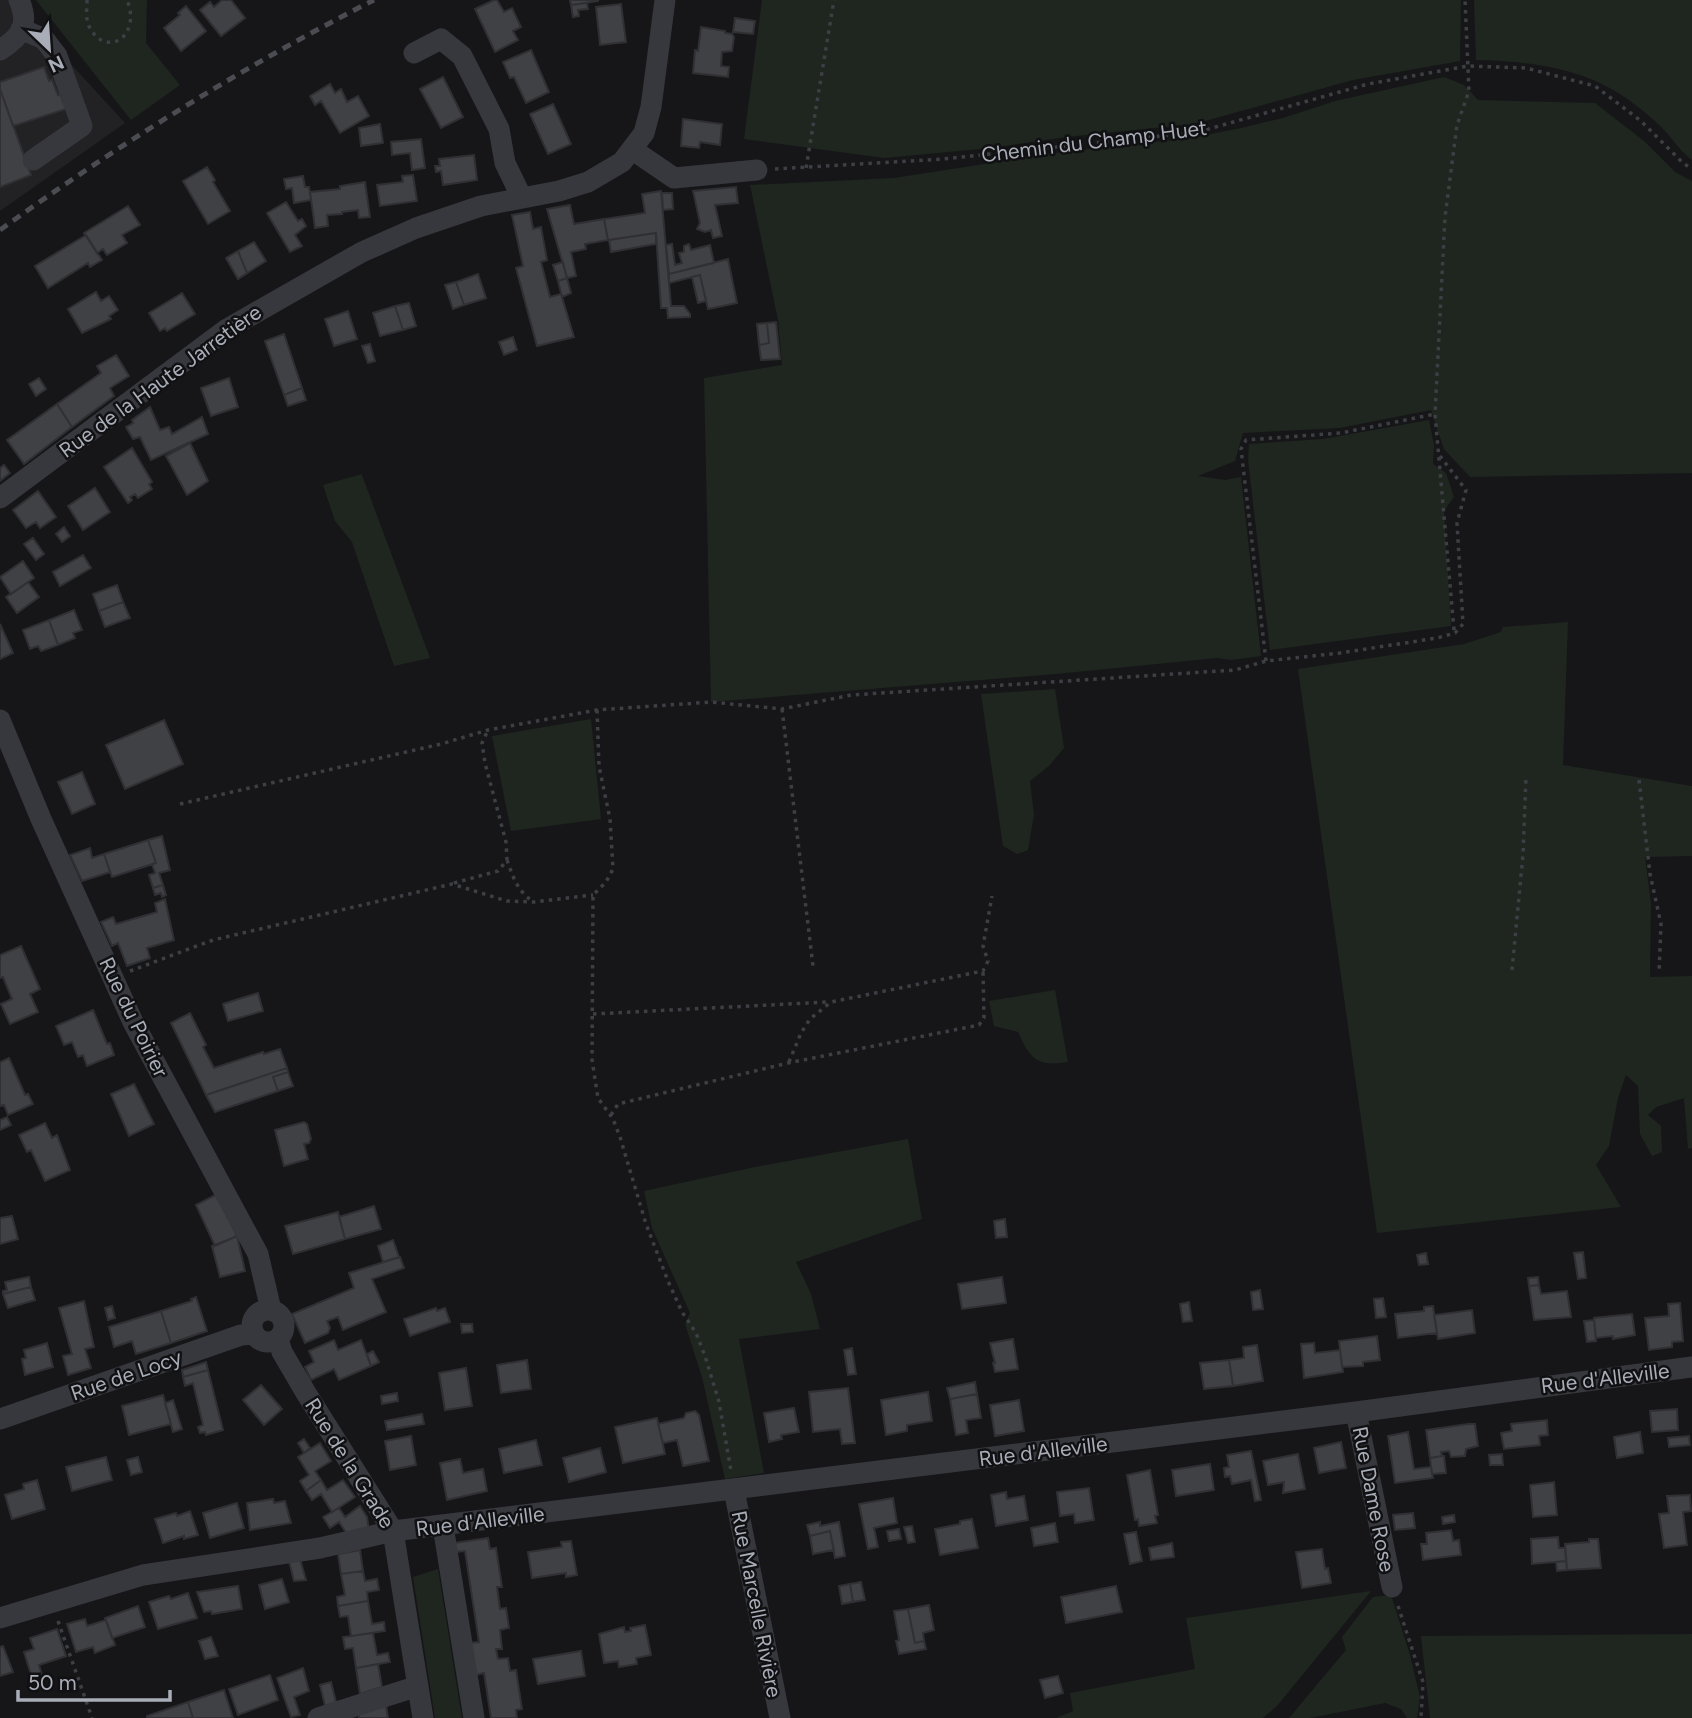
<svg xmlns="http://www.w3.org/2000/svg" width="1692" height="1718" viewBox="0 0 1692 1718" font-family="Figtree,sans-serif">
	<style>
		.built { fill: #222225 }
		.green { fill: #1e261f }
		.building { fill: #404145; stroke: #303034; stroke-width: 2 }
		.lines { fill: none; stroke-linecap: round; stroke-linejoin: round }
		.path { stroke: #3d3f44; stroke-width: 3.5; stroke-dasharray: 3.5 5; stroke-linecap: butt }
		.minor { stroke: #37383d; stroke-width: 21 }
		.rail { stroke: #4a4c52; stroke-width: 5; stroke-dasharray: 9 7; stroke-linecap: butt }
		.labels { text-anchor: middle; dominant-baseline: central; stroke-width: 5; stroke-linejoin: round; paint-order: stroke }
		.street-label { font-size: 21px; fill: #a8adb8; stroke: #111113 }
	</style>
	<rect width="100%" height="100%" fill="#161618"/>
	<path class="built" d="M0,0H12L125,123L0,211Z"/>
	<path class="green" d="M36,0H147L146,43L180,85L131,120Z
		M762,0H1461L1460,61L1353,80L1194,124L1066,137L991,148L884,158L744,139Z
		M1474,0H1692V160C1681,152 1675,142 1666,132C1658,123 1648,115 1638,107C1592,69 1533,61 1476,60Z
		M1444,77L1464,85L1478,100L1595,103L1644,141L1675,172L1692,181V473L1470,477L1444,449L1431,410L1340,428L1243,433L1235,461L1198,476L1225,480L1241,477L1261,656L1232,660L1217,658L1056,674L711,702L704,378L782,365L778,320L750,185L894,178L1054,153L1191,138L1241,128L1283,118L1335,101Z
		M1429,420L1434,445L1433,464L1446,473L1454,497L1444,511L1451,626L1270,650L1248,460L1249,444L1323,439Z
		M362,474V475L430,658L394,666L352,542L335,521L323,485Z
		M1568,622L1563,765L1692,786V856L1645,857L1651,903L1650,977L1692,976V1148L1688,1149L1684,1098L1656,1107L1648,1115L1661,1126L1662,1152L1652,1156L1640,1134L1638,1086L1626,1075L1618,1098L1609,1146L1596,1165L1621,1207L1377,1233L1298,669L1464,644L1501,632L1503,627Z
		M1055,689L1064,748L1049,766L1030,781L1034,814L1028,850L1017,854L1003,846L981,694Z
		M591,719L601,819L511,831L492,736Z
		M1055,990L1068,1062C1037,1067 1030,1059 1018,1032L994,1026L989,1001Z
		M908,1139L922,1219L796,1262L811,1294L820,1329L739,1339L764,1473L725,1479L702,1377L685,1324L690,1313L652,1228L644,1191L755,1167Z
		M438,1569L462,1718H435L413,1577Z
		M1371,1591L1277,1706L1263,1718H1056L1073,1711L1070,1693L1195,1669L1186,1618Z
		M1391,1595L1410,1655L1420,1697L1417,1718H1407L1401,1709L1385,1703L1310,1718H1289L1346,1650L1342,1637L1373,1597Z
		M1692,1634V1718H1430L1421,1636Z"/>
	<path class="building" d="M222,0H231L245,18L221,36L200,10L210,2L214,7Z
		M494,0H497L504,12L512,8L521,27L513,31L518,40L495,52L475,9Z
		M570,0H598V1L571,5Z
		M587,3L588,9L578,10L579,16L573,17L571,5Z
		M621,4L626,42L600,45L596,7Z
		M186,6L206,31L181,51L164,28L180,15L178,13Z
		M735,18L755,21L753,34L733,32Z
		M701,27L725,31V33L732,34L734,37L732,51L722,52L721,66L729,67L728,77L693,73L695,50L698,51Z
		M531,50L549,92L526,103L514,77L510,78L503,62Z
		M44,67L49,81L52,80L58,95L60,94L66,109L13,126L0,89V82Z
		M443,77L463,117L441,128L420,89Z
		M330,84L335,93L341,89L347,102L358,96L369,116L340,133L321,101L315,105L310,96Z
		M0,89L31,175L0,187Z
		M553,104L571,144L548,154L530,114Z
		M683,119L722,124L720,145L700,142L699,148L681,146Z
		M380,124L383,143L361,146L359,128Z
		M421,139L425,168L412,170L410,153L392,155L391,142Z
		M474,155L477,180L443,185L441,171L436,172L435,166H440L439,159Z
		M207,167L215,180L213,182L230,211L208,224L183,181Z
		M413,175L417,201L380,206L377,185L403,182L402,176Z
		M303,176L305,187H309L311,200L294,203L292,188L286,189L284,179Z
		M365,182L370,217L359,218L358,210L342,212V214L327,215L328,226L315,228L310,192L340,189V186Z
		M736,187L738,203L715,205L722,236L713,238L711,230L705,232L697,229L700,223L693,191Z
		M661,191L671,306H684L690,314V317L668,318L667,308H661L656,233L608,240L604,219L645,213L642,194Z
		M662,193H672L673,209L663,210Z
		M286,202L298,221L302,219L306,226L295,235L302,246L290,252L267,213Z
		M570,205L574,224L604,219L608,240L585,244L586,249L571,252L576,276L567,278L547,209Z
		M128,206L140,225L122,235L127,243L107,255L103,249L97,253L84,233Z
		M530,212L533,229L541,227L547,260L541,262L550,297L561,294L574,337L537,346L516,268L523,266L512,215Z
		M656,233V244L611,252L609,240Z
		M86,235L102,260L90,267L88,263L48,288L35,266Z
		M254,242L266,261L247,273L238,251Z
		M672,244L675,265L682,263L679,253L684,252V246L689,244L691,250L710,245L714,263L669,274L666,245Z
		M238,251L247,273L238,279L226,258Z
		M728,259L737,303L708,309L700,275L669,283V274Z
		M563,262L567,278L558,281L553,265Z
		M478,274L486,298L464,305L456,282Z
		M700,275L706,301L698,303L692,277Z
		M567,278L571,293L562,297L558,281Z
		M456,282L464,305L453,309L445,285Z
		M96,292L101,301L109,296L118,310L109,316L111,319L82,333L68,309Z
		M182,293L195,314L167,331L165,328L160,331L149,313Z
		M409,303L416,326L403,330L395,306Z
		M395,306L403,330L380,336L373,313Z
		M348,311L357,339L334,346L325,319Z
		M776,322L780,359L761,360L759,345L769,343L767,323Z
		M767,323L769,343L759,345L757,324Z
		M284,334L302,388L284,395L265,341Z
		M513,337L517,350L504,355L499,342Z
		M370,344L375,361L368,363L362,346Z
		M116,355L129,376L110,388L114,396L72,427L57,404L101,373L97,366Z
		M39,378L46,389L36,396L29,384Z
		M229,378L238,407L211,416L201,388Z
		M302,388L306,400L288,406L284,395Z
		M57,404L72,427L24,464L7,440Z
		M150,407L160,430L169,427L172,434L202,417L208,434L151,460L140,437L133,439L126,427L133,423L132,420Z
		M190,443L208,481L187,495L166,456Z
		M132,448L152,482L149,484L152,489L138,498L135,494L130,497L132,500L128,503L104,467Z
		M4,465L10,473L0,481V468Z
		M95,488L110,512L83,530L68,506Z
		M38,491L56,517L40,528L36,522L26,528L13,510Z
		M64,527L70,536L62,542L56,534Z
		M33,538L44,554L36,560L24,544Z
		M83,555L91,568L60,586L53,572Z
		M23,561L34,578L11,594L0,577Z
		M28,582L39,597L17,613L6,597Z
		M117,585L123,602L99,611L93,594Z
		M123,602L130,618L105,627L99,611Z
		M74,610L82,630L73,633L75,638L58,645L49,620Z
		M49,620L58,645L41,651L38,646L30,649L23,630Z
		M0,624L13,653L0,659Z
		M164,720L183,764L125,789L106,745Z
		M82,772L95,804L72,814L58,782Z
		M162,836L170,870L159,873L163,885L153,888L149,875L155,873L152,864L156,863L148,840Z
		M148,840L156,863L112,877L104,854Z
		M90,848L92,858L104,854L110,872L82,881L70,855Z
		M163,885L166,895L162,897L161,893L155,895L153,888Z
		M165,899L174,940L147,948L150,958L127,966L118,943L112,946L101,922L113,917L116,924L157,912L155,903Z
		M21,946L40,989L30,994L38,1012L10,1024L1,1004L12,999L3,977L0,978V955Z
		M258,993L263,1011L228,1021L223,1004Z
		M93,1010L107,1044L110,1043L114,1055L87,1066L83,1055L78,1057L72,1042L64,1045L56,1026Z
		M190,1013L206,1045L203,1047L214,1068L263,1052L264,1054L280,1049L287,1068L206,1095L171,1023Z
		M9,1058L25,1095L28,1094L33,1104L8,1115L4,1105L1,1106L0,1103V1062Z
		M287,1068L288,1072L273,1077L278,1091L215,1112L206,1095Z
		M288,1072L293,1086L278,1091L273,1077Z
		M134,1084L154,1124L129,1136L111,1094Z
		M7,1117L11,1125L0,1130V1120Z
		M304,1122L307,1124L311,1139L309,1143L304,1144L308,1159L284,1166L275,1130Z
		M45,1123L52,1138L57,1135L70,1170L45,1181L31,1150L27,1152L19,1135Z
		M217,1194L237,1236L215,1246L196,1205Z
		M374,1206L381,1229L345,1239L339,1217Z
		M338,1212L345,1239L293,1254L285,1226Z
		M12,1216L18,1239L0,1244V1218Z
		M1005,1219L1007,1237L996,1238L994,1221Z
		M237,1236L245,1271L220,1277L212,1246Z
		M393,1240L399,1257L383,1262L378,1246Z
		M1583,1252L1586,1278L1578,1279L1574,1253Z
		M1426,1253L1428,1264L1419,1265L1417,1255Z
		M400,1257L404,1268L372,1279L386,1312L343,1330L338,1317L327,1321L330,1328L328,1333L305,1343L292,1314L354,1288L349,1273Z
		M29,1277L31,1287L3,1294V1291L7,1290L5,1282Z
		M1002,1277L1006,1303L962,1309L958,1284Z
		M1538,1277L1539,1285L1529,1286L1528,1278Z
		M1539,1285L1541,1294L1567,1291L1571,1317L1534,1320L1529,1286Z
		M31,1287L35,1300L8,1308L3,1294Z
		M1260,1290L1263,1309L1253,1310L1251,1292Z
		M196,1297L207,1331L171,1343L161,1311L192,1301L191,1299Z
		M1383,1298L1386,1317L1376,1318L1374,1299Z
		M84,1301L94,1347L85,1349L91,1368L68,1375L63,1356L72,1354L59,1308Z
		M1189,1302L1192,1321L1183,1322L1180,1304Z
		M1680,1303L1683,1341L1672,1342V1347L1649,1350L1645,1318L1669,1316L1668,1304Z
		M112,1306L115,1318L108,1320L105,1308Z
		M1433,1306L1437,1333L1398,1338L1395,1314L1424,1311V1307Z
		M436,1308L437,1311L445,1308L450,1322L410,1336L404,1319Z
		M1472,1310L1475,1333L1438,1339L1434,1315Z
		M161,1311L171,1343L136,1354L132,1341L114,1347L109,1327Z
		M1632,1314L1635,1335L1613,1339V1336L1596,1338L1594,1318Z
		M1594,1320L1596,1341L1587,1342L1584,1321Z
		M461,1324H472L473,1332L462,1333Z
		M1377,1336L1380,1360L1363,1362V1366L1342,1367L1339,1341Z
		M1013,1339L1018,1369L995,1372L993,1363H995L990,1343Z
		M334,1340L338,1350L361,1340L371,1366L339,1380L334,1369L311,1380L305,1367L314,1362L309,1351Z
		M47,1343L53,1367L25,1375L22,1359L26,1358L24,1350Z
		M1314,1343L1315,1353L1340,1350L1343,1372L1304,1378L1301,1344Z
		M1257,1345L1263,1381L1233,1386L1229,1360L1244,1358L1243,1347Z
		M852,1348L856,1374L848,1375L844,1350Z
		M373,1351L379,1362L371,1366L367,1354Z
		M527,1360L531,1389L501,1393L497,1365Z
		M1229,1360L1233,1386L1204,1389L1200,1363Z
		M206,1362L208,1370L183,1377L182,1370Z
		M466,1368L472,1406L445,1410L439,1373Z
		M208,1370L223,1430L206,1435L205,1432L200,1433L198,1427L203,1425L193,1383L185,1386L183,1377Z
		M975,1382L977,1394L950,1399L947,1388Z
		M261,1385L282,1409L264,1425L243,1400Z
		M848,1388L855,1443L842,1444L840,1429L813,1432L809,1392Z
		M928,1392L932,1421L907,1425V1431L886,1435L881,1400Z
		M397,1393L398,1401L382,1404L381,1396Z
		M977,1394L981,1418L966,1420L968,1433L956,1435L950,1399Z
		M163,1395L171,1424L129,1435L122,1406Z
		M173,1400L182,1429L173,1432L165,1403Z
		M1019,1400L1024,1431L995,1436L990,1405Z
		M794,1408L799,1432L781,1435L782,1439L769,1442L764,1413Z
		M1677,1409L1678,1430L1652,1432L1650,1411Z
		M695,1411L699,1415L709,1461L683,1466L677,1440L663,1443L658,1424L684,1418L686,1413Z
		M422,1414L424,1424L387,1430L385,1421Z
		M657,1418L665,1454L623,1463L615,1427Z
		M1547,1420L1548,1435L1539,1436L1540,1445L1504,1449L1501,1433L1512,1431L1511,1424Z
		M1468,1424H1475L1478,1446L1466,1449L1465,1456L1451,1457L1449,1451L1441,1452L1442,1456L1430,1458L1426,1430Z
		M1408,1432L1414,1469L1431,1467L1433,1478L1395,1483L1388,1436Z
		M1640,1432L1643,1453L1617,1458L1614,1437Z
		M411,1436L416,1465L390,1470L385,1441Z
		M1689,1436L1690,1445L1669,1447L1668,1438Z
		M304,1439L310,1448L304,1453L298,1443Z
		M536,1440L542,1465L504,1473L499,1449Z
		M1341,1442L1346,1468L1319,1473L1314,1448Z
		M320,1443L331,1461L315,1471L321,1480L306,1491L300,1481L309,1475L298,1457Z
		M600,1448L606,1472L569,1482L563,1458Z
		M1251,1451L1261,1500L1255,1501L1251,1480L1232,1484L1230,1476L1225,1477L1224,1468L1229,1467L1227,1455Z
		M1298,1454L1305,1489L1283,1493L1284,1482L1268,1485L1263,1461Z
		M1502,1454L1503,1465H1490L1489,1455Z
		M1442,1456H1444L1446,1473L1432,1474L1430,1458Z
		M106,1457L112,1480L72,1491L66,1467Z
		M138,1457L142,1472L131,1475L127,1460Z
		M460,1459L463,1473L483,1469L487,1491L447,1500L440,1463Z
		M1210,1464L1214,1490L1176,1496L1172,1470Z
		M1150,1470L1158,1515L1155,1516L1157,1523L1139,1526L1138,1519L1135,1520L1127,1475Z
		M37,1480L45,1509L12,1519L5,1495L24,1489L23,1484Z
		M321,1480L327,1490L343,1480L355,1497L332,1512L321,1494L312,1500L306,1491Z
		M1554,1482L1557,1515L1533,1517L1530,1485Z
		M1089,1488L1094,1520L1075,1523L1074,1514L1060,1516L1057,1492Z
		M1006,1492L1007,1499L1024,1496L1028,1520L996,1526L991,1495Z
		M1690,1495L1691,1511L1683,1512L1687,1545L1664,1548L1659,1514L1669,1513L1667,1496Z
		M893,1498L897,1523L874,1528L878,1547L868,1549L859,1504Z
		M273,1499L274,1503L285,1501L291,1523L250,1530L247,1503Z
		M237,1503L244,1528L210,1538L203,1513Z
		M360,1506L367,1517L369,1530L347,1534L339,1522L330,1528L323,1517L339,1508L345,1517Z
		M190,1511L198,1535L184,1539V1536L163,1543L155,1519L176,1513L177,1516Z
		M1413,1513L1415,1528L1395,1530L1393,1515Z
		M1454,1515L1455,1522L1443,1524L1442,1517Z
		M972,1519L978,1548L940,1555L935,1529L960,1524V1521Z
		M820,1522V1526L839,1522L845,1556L835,1558L830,1531L810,1536L807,1525Z
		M1055,1523L1058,1542L1034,1546L1031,1528Z
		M912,1526L915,1542L908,1543L904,1527Z
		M899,1529L901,1539L889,1541L887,1531Z
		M1451,1530L1453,1541L1459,1540L1461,1555L1423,1560L1421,1544H1427L1426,1533Z
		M830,1531L834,1550L813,1554L810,1536Z
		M1136,1532L1142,1561L1130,1564L1124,1534Z
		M1558,1537L1559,1548H1565L1566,1561L1532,1564L1531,1539Z
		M488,1538L490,1549L496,1548L502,1587H497L500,1609L506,1608L509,1628L500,1630L502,1649H496L498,1659L508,1658L510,1671L516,1670L522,1709L516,1710L517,1718H491L484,1673L475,1675L470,1643L479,1642L465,1551L456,1552L454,1543Z
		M1589,1539H1598L1601,1568L1567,1570L1565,1544L1589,1542Z
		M571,1541L577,1575L566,1577V1573L532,1578L528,1552L562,1547L561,1542Z
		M1172,1543L1174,1557L1151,1560L1149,1548Z
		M1322,1549L1325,1569L1328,1568L1331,1583L1302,1588L1296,1552Z
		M360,1550L363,1571L341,1574L338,1554Z
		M300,1559L306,1580L294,1581L289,1561Z
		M1566,1561L1567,1570L1557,1571L1556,1562Z
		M363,1571L365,1581L377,1579L379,1590L367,1592L368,1601L338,1606L337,1597L345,1595L341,1574Z
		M282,1579L289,1602L265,1609L259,1585Z
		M861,1582L865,1600L853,1602L850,1584Z
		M850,1584L853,1602L842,1604L839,1586Z
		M238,1586L242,1609L212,1614L211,1611L204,1612L197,1592Z
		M1116,1586L1122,1612L1066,1623L1061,1597Z
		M188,1593L197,1618L158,1629L149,1602L169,1596L171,1599Z
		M368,1601L372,1624L384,1622L385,1631L351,1636L348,1616L340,1617L338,1606Z
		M929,1605L934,1630L923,1633L924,1641L915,1643L908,1609Z
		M138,1606L145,1627L112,1638L105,1618Z
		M908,1609L915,1643L924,1641L926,1649L899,1654L896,1641L899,1640L894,1611Z
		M85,1619L87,1626L106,1620L115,1645L95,1653L93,1647L76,1652L67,1624Z
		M645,1625L651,1655L636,1658L637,1664L619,1667L618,1661L604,1663L599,1634L624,1627L625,1632L631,1631L630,1628Z
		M57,1629L66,1656L39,1665L42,1675L32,1678L24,1652L34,1649L30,1638Z
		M373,1633L377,1655L388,1653L390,1662L356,1668L353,1648L345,1649L343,1637Z
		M211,1637L218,1656L205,1659L199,1641Z
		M3,1646L13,1672L0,1676V1647Z
		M581,1651L585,1676L538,1684L533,1659Z
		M378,1664L382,1687L360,1694L356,1668Z
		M303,1668L309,1691L294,1697L300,1715L291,1717L277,1678Z
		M270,1675L278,1700L238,1715L229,1689Z
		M1058,1676L1063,1693L1045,1698L1040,1680Z
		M331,1682L336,1702L325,1706L320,1685Z
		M224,1690L233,1718H193L188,1702Z
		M188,1702L193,1718H147V1716Z
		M386,1705L388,1718H359V1714Z"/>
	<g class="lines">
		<path class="path" d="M87,0C87,9 85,20 90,28C106,58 142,37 127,0
			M806,168L834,0
			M775,169L943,159L1198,132L1368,84L1468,66L1526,68L1595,86L1641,121L1683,163L1692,169
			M1454,630L1435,414L1445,217L1457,125L1469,91L1465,0
			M1266,661L1241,449L1246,440L1341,433L1435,414
			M782,709L813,966
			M597,710L599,766L610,819L613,869L606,882L593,895L592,1060L598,1098L613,1119L620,1137L646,1224L668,1281L682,1312L696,1333L705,1356L719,1402L731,1471
			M1639,780L1650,874L1661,924L1659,973
			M180,804L441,744L488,730L597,710L711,702L782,709L851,695L1235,670L1266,661L1340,653L1437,638L1455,633L1463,624L1457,523L1466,490L1440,456
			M507,860C513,877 517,890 532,901
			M454,883L498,871L507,860L506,842L485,763L482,743L488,730
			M1512,970L1523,855L1526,777
			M130,971L213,940L452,884L507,901L534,902L593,895
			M593,1014L828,1002
			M789,1062L801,1033L810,1019L831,1002L983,971L988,961L983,946L992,896
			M611,1115L618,1104L788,1063L979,1025L984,1018L983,971
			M1398,1606L1423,1682L1421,1718
			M58,1621L92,1718"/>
		<path class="minor" d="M21,29L44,39L57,56L82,126L33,160
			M0,50C21,37 30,25 19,0
			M414,53L441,39L462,56L499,129L505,163L522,198
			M633,150L674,178L757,170
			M0,498L227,329L362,252L416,228L481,206L559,191L588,182L622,162L644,133L651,107L665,0
			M0,720L41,819L133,1022L258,1254L271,1310
			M252 1326a16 16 0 1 1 32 0a16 16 0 1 1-32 0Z
			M278,1339L282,1352L306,1393L393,1531L423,1718
			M1356,1412L1392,1587
			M0,1419L241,1335L254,1334
			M734,1490L780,1718
			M443,1526L474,1718
			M0,1618L143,1575L320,1548L393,1531L1356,1412L1692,1367
			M318,1718L418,1686"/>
		<path class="rail" d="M0,230C118,145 244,66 374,0"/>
	</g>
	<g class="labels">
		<g class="street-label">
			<text transform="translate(1094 141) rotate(-7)">Chemin du Champ Huet</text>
			<text transform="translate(160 381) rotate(-36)">Rue de la Haute Jarretière</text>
			<text transform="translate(134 1017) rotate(64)">Rue du Poirier</text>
			<text transform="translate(126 1375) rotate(-19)">Rue de Locy</text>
			<text transform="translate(1605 1378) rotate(-7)">Rue d'Alleville</text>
			<text transform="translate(1043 1451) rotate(-7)">Rue d'Alleville</text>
			<text transform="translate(350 1463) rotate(58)">Rue de la Grade</text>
			<text transform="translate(1374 1499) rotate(79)">Rue Dame Rose</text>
			<text transform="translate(480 1521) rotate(-7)">Rue d'Alleville</text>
			<text transform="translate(757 1604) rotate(79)">Rue Marcelle Rivière</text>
		</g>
	</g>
	<g transform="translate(49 49) rotate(155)" stroke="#111113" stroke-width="5" paint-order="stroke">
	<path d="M0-5L12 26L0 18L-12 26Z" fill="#a8adb8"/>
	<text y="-10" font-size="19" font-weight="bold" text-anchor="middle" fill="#a8adb8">N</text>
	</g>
	<path d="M18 1690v10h152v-10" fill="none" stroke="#a8adb8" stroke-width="3.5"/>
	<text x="28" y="1690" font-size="21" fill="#a8adb8" stroke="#111113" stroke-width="5" paint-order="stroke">50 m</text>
</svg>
